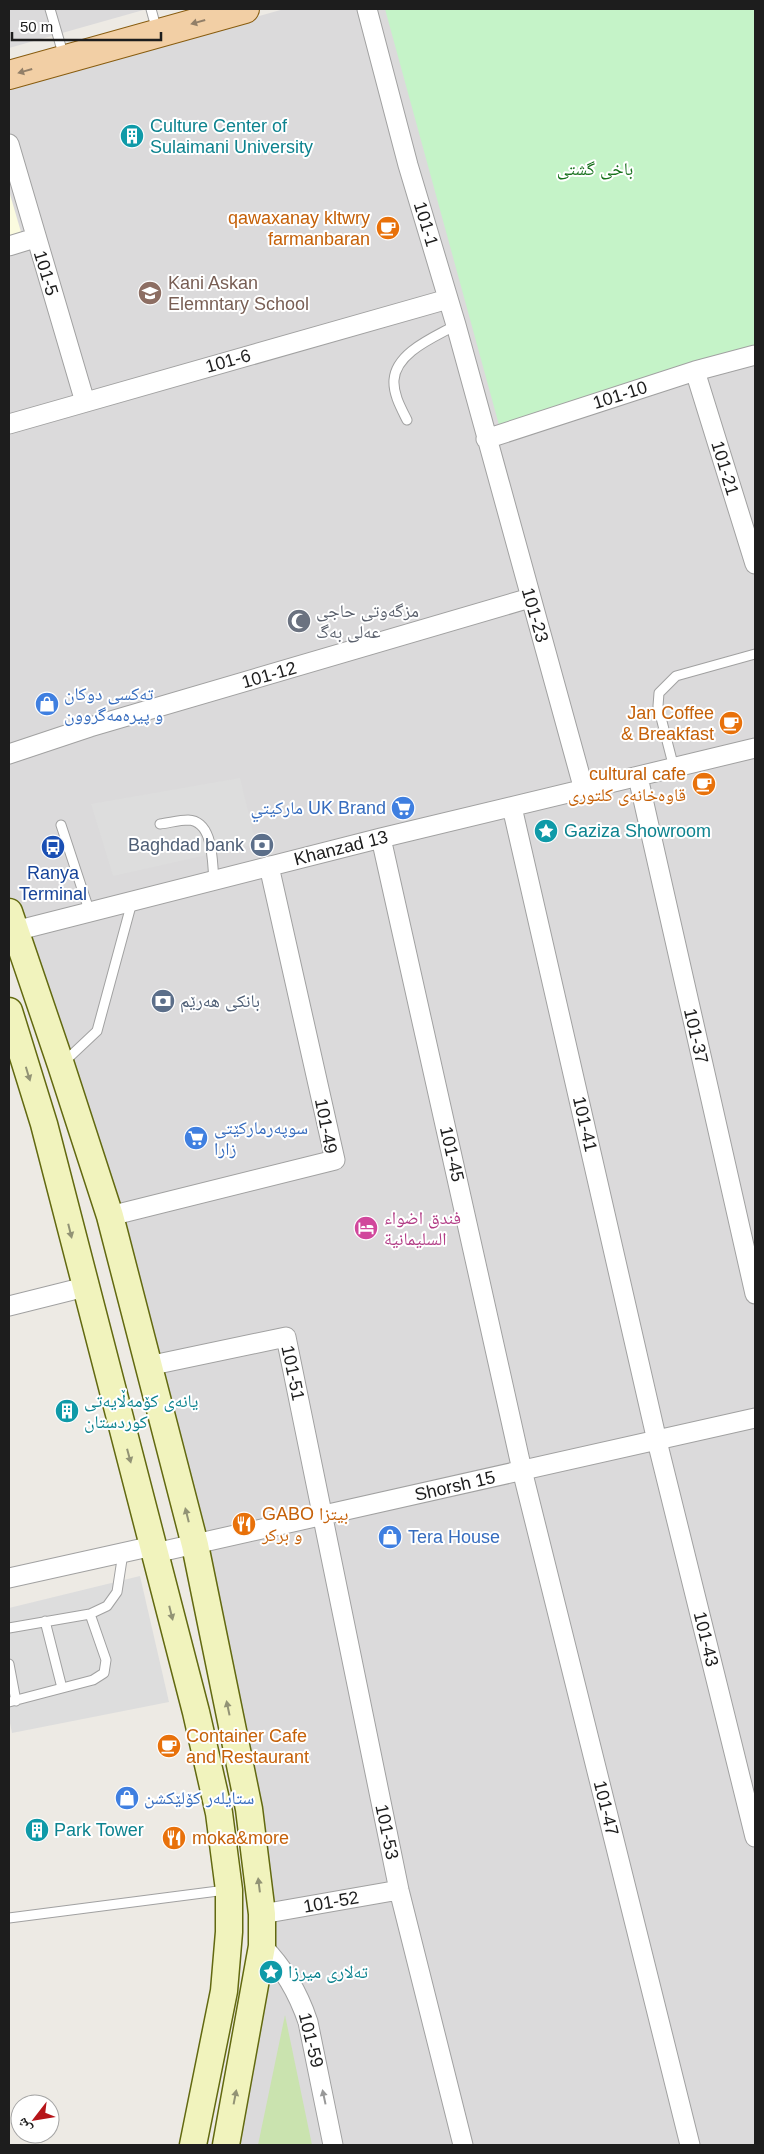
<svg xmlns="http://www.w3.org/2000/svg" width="764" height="2154" viewBox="0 0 764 2154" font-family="Arial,'Noto Naskh Arabic',sans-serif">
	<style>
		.residential { fill: #dbdadb }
		.education { fill: #fbfbdf }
		.grass { fill: #cae3af }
		.park { fill: #c5f3c8 }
		.parking { fill: #ddd }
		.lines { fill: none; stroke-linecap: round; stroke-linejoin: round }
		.service-casing { stroke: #a1a1a1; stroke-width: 11 }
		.minor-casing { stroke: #a1a1a1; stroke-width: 21 }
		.secondary-casing { stroke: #626910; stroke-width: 29 }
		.primary-casing { stroke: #885c0f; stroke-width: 30 }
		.service { stroke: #fff; stroke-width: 9 }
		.minor { stroke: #fff; stroke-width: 19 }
		.secondary { stroke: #f1f3bd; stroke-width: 26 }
		.primary { stroke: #f2cfa5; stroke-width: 28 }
		.oneway { fill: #927f68 }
		.oneway2 { fill: #929375 }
		.oneway3 { fill: #999 }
		.labels { text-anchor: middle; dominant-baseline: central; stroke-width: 4; stroke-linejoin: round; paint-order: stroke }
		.culture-label { font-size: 18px; fill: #0d838f; stroke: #fff; text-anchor: start }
		.park-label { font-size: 18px; fill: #17701c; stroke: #fff }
		.food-label { font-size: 18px; fill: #c56008; stroke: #fff; text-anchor: end }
		.street-label { font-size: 18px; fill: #1d1d1d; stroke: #fff }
		.education-label { font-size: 18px; fill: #785e54; stroke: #fff; text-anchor: start }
		.worship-label { font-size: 18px; fill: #5b616d; stroke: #fff; text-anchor: start }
		.shop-label { font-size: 18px; fill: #366cbe; stroke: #fff; text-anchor: start }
		.service-label { font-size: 18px; fill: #4e5e75; stroke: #fff; text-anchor: end }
		.transit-label { font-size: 18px; fill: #164399; stroke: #fff }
		.hotel-label { font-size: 18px; fill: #b23c85; stroke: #fff; text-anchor: start }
	</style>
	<rect width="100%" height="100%" fill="#edeae4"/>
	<path class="residential" d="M9,9H147L9,48Z
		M284,9H755V2145H221L262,1914L195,1545L9,909V87Z"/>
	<path class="education" d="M9,191L21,232L9,236Z"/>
	<path class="grass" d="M285,2015L312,2145H258Z"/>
	<path class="park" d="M385,9H755V348L499,425Z"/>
	<path class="parking" d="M240,778L256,844L113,876L91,804Z
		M140,1576L169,1702L12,1733L9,1718V1608Z"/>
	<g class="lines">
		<g class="service-casing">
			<path id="service" d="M50,9L64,57
				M151,9L157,31
				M407,420C401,408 393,394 394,380C396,352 435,337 456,325
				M674,768L658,706L659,693L676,676L755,654
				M160,824C169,823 179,820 188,820C214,821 212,862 214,880
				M61,825L90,913
				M63,1063L97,1031L132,902
				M45,1621L62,1688
				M9,1628L90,1614L107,1606L117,1592L123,1553
				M9,1664L16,1701
				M9,1702L93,1680L104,1673L106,1660L90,1614
				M9,1918L226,1890"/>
		</g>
		<g class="minor-casing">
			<path id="minor" d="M367,9L408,165L456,325L584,790
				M9,144L85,402
				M9,246L35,238
				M695,371L755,564
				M9,424L448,299
				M486,439L695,371L755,355
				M9,754L90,727L530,598
				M638,777L755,1294
				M512,807L657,1441L755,1837
				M381,838L522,1470L690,2145
				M15,931L381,838L755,748
				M110,1216L335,1160L269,866
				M9,1306L85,1287
				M148,1366L286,1337L399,1890L463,2145
				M155,1553L755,1418
				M9,1578L153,1546
				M262,1914L399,1890
				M262,1946C284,1968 298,1992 308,2022L333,2145"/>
		</g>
		<g class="secondary-casing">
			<path id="secondary" d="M9,912L61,1065L110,1216L195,1545L249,1809L262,1914V1946L226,2145
				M9,1011L44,1124L196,1712L219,1813L229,1890V1932L224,1991L193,2145"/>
		</g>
		<g class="primary-casing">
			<path id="primary" d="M9,75L245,9"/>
		</g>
		<use href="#service" class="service"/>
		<use href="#minor" class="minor"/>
		<use href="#secondary" class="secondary"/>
		<use href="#primary" class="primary"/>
	</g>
	<defs><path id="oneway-solid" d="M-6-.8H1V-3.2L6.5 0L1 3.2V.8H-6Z" transform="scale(1.25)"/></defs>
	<g class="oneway">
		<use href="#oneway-solid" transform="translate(198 22) rotate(164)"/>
		<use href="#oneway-solid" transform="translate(25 71) rotate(164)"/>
	</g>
	<g class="oneway2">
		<use href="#oneway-solid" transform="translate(28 1074) rotate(73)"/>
		<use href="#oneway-solid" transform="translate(70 1231) rotate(76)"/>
		<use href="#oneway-solid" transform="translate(129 1456) rotate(75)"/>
		<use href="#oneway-solid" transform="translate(187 1515) rotate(-104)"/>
		<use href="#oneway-solid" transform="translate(171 1613) rotate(76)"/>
		<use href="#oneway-solid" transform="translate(228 1708) rotate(-102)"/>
		<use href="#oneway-solid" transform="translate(259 1885) rotate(-97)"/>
		<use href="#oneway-solid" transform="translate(235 2097) rotate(-79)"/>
	</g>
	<use class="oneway3" href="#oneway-solid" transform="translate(324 2097) rotate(-102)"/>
	<defs>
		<g id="building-disc" transform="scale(1.25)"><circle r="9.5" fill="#0f9aa8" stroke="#fff"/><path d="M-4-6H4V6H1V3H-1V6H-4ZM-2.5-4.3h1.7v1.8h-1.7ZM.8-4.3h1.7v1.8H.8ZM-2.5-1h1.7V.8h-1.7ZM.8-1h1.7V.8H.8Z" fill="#fff"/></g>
		<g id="cafe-disc" transform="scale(1.25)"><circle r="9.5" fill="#e8710a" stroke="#fff"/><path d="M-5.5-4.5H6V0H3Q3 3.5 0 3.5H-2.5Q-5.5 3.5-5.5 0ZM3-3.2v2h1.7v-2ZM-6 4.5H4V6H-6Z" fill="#fff"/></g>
		<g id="school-disc" transform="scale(1.25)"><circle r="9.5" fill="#8d6e63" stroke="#fff"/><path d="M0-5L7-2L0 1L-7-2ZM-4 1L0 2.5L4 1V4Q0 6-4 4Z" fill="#fff"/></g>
		<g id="mosque-disc" transform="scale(1.25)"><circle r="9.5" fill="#6b7280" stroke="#fff"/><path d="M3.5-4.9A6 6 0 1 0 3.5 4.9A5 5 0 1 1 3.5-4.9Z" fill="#fff"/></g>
		<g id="shop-disc" transform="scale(1.25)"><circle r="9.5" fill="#3f7fe0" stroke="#fff"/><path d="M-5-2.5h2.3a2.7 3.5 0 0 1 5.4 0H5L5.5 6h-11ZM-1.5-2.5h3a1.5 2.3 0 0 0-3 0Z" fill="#fff"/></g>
		<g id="supermarket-disc" transform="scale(1.25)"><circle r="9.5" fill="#3f7fe0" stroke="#fff"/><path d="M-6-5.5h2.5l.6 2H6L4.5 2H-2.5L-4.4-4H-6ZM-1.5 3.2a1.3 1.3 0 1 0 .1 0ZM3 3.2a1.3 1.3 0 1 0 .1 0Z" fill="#fff"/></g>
		<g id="sight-disc" transform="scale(1.25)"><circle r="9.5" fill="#0f9aa8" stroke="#fff"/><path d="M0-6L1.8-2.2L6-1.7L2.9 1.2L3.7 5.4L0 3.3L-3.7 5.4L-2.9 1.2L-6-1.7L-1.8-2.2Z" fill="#fff"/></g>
		<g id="bank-disc" transform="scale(1.25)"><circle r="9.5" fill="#5c6f8a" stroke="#fff"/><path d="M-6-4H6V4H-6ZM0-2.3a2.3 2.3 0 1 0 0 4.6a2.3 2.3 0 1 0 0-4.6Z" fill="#fff"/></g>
		<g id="bus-disc" transform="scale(1.25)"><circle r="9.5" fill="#1a4fb4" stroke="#fff"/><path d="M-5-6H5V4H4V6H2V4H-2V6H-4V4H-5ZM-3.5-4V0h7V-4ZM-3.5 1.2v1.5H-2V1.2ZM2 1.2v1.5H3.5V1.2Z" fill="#fff"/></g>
		<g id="hotel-disc" transform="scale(1.25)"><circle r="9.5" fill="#d1479c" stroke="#fff"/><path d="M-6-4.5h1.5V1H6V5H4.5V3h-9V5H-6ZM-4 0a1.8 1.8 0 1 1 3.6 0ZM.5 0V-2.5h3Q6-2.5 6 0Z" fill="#fff"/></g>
		<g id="restaurant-disc" transform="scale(1.25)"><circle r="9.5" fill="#e8710a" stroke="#fff"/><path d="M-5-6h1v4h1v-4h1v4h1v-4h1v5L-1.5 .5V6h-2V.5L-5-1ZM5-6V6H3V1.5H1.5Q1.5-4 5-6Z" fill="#fff"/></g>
	</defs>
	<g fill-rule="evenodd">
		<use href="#building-disc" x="132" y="136"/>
		<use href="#cafe-disc" x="388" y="228"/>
		<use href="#school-disc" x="150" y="293"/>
		<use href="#mosque-disc" x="299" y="621"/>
		<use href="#shop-disc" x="47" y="704"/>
		<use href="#cafe-disc" x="731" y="723"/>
		<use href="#cafe-disc" x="704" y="784"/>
		<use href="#supermarket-disc" x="403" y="808"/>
		<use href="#sight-disc" x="546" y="831"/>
		<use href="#bank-disc" x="262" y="845"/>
		<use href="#bus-disc" x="53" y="847"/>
		<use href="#bank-disc" x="163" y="1001"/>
		<use href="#supermarket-disc" x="196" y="1138"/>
		<use href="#hotel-disc" x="366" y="1228"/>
		<use href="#building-disc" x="67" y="1411"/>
		<use href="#restaurant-disc" x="244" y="1524"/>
		<use href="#shop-disc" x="390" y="1537"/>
		<use href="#cafe-disc" x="169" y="1746"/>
		<use href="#shop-disc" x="127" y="1798"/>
		<use href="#building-disc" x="37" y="1830"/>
		<use href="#restaurant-disc" x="174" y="1838"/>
		<use href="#sight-disc" x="271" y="1972"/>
	</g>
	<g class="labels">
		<g class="culture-label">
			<text x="150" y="126">Culture Center of<tspan x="150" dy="21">Sulaimani University</tspan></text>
			<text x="564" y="831">Gaziza Showroom</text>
			<text x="84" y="1401">یانەی کۆمەڵایەتی<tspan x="84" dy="21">کوردستان</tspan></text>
			<text x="54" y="1830">Park Tower</text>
			<text x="288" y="1972">تەلاری میرزا</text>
		</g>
		<g class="park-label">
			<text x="595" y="169">باخی گشتی</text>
		</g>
		<g class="food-label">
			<text x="370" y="218">qawaxanay kltwry<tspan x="370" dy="21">farmanbaran</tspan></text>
			<text x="714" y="713">Jan Coffee<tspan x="714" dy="21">&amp; Breakfast</tspan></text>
			<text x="686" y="774">cultural cafe<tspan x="686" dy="21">قاوەخانەی کلتوری</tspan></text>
			<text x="262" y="1514" text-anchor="start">GABO بيتزا<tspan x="262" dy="21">و بركر</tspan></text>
			<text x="186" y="1736" text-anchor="start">Container Cafe<tspan x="186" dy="21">and Restaurant</tspan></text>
			<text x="192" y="1838" text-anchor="start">moka&amp;more</text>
		</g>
		<g class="street-label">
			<text transform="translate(426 224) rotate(73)">101-1</text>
			<text transform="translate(46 273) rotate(73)">101-5</text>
			<text transform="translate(228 361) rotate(-16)">101-6</text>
			<text transform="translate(620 395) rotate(-18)">101-10</text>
			<text transform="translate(725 468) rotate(73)">101-21</text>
			<text transform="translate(535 615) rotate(74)">101-23</text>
			<text transform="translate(269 675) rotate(-16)">101-12</text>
			<text transform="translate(341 848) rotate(-14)">Khanzad 13</text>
			<text transform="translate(696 1036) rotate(77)">101-37</text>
			<text transform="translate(585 1124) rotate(77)">101-41</text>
			<text transform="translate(326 1126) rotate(79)">101-49</text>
			<text transform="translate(452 1154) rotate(77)">101-45</text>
			<text transform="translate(293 1373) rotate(78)">101-51</text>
			<text transform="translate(455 1486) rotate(-13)">Shorsh 15</text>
			<text transform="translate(706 1639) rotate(76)">101-43</text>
			<text transform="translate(606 1808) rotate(76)">101-47</text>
			<text transform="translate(387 1832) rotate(78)">101-53</text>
			<text transform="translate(331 1902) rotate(-10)">101-52</text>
			<text transform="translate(311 2040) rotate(76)">101-59</text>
		</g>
		<g class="education-label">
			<text x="168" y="283">Kani Askan<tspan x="168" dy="21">Elemntary School</tspan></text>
		</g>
		<g class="worship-label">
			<text x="316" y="611">مزگەوتی حاجی<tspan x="316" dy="21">عەلی بەگ</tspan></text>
		</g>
		<g class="shop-label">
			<text x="64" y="694">تەکسی دوکان<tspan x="64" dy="21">و پیرەمەگروون</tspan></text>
			<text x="386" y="808" text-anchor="end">مارکيتي UK Brand</text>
			<text x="214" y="1128">سوپەرمارکێتی<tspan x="214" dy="21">زارا</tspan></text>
			<text x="408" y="1537">Tera House</text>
			<text x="144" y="1798">ستایلەر کۆلێکشن</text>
		</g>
		<g class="service-label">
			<text x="244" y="845">Baghdad bank</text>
			<text x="180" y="1001" text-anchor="start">بانکی هەرێم</text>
		</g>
		<g class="transit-label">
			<text x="53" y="873">Ranya<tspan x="53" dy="21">Terminal</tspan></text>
		</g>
		<g class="hotel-label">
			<text x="384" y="1218">فندق اضواء<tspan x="384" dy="21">السليمانية</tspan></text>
		</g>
	</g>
	<rect width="764" height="2154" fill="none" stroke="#1d1d1d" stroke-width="20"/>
	<g transform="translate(35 2119) rotate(239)"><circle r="24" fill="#ffffff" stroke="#a5a5a5"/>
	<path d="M0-4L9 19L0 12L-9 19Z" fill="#b61519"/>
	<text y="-8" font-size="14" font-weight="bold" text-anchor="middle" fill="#1d1d1d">ش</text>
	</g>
	<path d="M12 32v8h149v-8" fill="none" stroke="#1d1d1d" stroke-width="2.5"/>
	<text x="20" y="32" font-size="15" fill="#1d1d1d" stroke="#ffffff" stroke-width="4" paint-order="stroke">50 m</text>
</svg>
